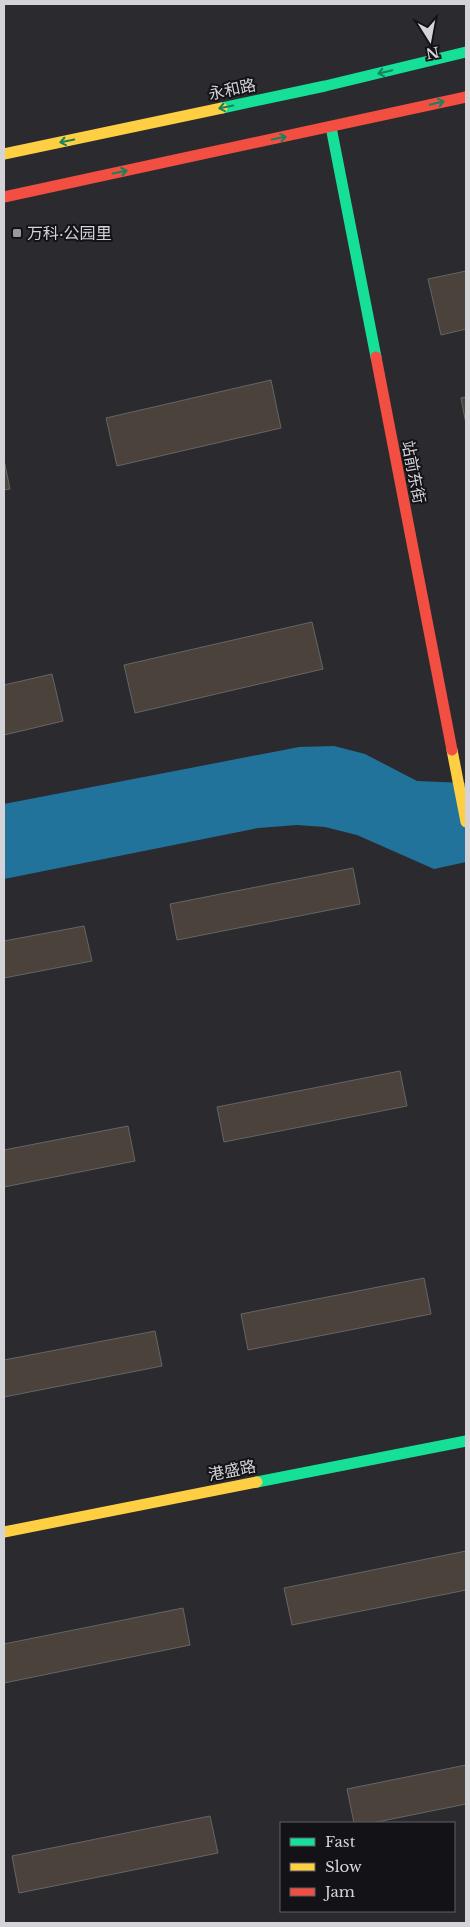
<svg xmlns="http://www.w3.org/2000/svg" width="470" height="1927" viewBox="0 0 470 1927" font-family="'Libre Baskerville','Noto Sans SC',serif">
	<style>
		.water { fill: #21739c }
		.building { fill: #4a423b; stroke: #666565 }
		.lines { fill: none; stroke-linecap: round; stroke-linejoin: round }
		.fast { stroke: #16e098; stroke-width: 11 }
		.slow { stroke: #ffcf43; stroke-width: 11 }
		.jam { stroke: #f24e42; stroke-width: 11 }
		.oneway { stroke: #15835e }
		.poi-dot { fill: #99989d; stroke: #131216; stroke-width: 2 }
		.labels { text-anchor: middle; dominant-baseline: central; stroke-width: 4; stroke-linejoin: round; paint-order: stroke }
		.street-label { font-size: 16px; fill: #d4d3d8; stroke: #131216 }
		.poi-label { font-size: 16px; fill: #d4d3d8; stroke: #131216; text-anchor: start }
	</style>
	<rect width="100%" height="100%" fill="#2b2b2f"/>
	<path class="water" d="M334,746L365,754L417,781L466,783V862L434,869L357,835L325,827L297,825L258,828L4,879V804L299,747Z"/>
	<path class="building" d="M466,271V329L441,335L428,279Z
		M271,380L281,428L117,466L106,418Z
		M466,397V424L461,398Z
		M4,460L10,489L4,490Z
		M312,622L323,669L135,713L124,665Z
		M52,674L63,721L4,735V685Z
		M353,868L360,904L177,940L170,904Z
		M84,926L92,961L4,978V941Z
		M400,1071L407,1106L224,1142L217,1107Z
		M128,1126L135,1161L4,1187V1150Z
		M424,1278L431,1314L248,1350L241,1314Z
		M155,1331L162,1366L4,1397V1360Z
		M466,1551V1590L292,1625L284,1588Z
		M183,1608L190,1645L4,1683V1644Z
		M466,1765V1804L372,1823H354L347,1789Z
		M210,1816L218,1853L19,1893L12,1856Z"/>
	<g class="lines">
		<path class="fast" d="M222,108L325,86L466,52
			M331,127L376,357
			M257,1482L466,1441"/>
		<path class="slow" d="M4,154L222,108
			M452,750L466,822
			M4,1532L257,1482"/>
		<path class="jam" d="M4,197L466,97
			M376,357L452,750"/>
	</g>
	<defs><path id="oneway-shaft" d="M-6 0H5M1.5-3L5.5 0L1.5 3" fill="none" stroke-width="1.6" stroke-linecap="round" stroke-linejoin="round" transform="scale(1.25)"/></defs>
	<g class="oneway">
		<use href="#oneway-shaft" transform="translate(385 72) rotate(167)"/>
		<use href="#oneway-shaft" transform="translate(437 103) rotate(-13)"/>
		<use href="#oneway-shaft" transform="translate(226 107) rotate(168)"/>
		<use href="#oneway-shaft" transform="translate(279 138) rotate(-12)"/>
		<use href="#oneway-shaft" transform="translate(67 141) rotate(168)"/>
		<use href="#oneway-shaft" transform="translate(120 172) rotate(-12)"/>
	</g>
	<rect class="poi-dot" x="12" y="228" width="10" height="10" rx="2.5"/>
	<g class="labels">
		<g class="street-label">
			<text transform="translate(232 89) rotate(-12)">永和路</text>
			<text transform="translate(414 472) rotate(79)">站前东街</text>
			<text transform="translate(232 1470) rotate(-11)">港盛路</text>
		</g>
		<g class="poi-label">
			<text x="27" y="233">万科·公园里</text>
		</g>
	</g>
	<rect width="470" height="1927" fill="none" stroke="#d4d3d8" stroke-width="10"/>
	<rect x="280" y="1822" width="175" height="90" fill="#131216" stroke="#605f64"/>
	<rect x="290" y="1838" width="25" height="8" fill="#16e098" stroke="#605f64"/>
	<text x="325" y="1847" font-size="15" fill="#d4d3d8">Fast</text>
	<rect x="290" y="1863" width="25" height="8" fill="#ffcf43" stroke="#605f64"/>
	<text x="325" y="1872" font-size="15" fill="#d4d3d8">Slow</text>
	<rect x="290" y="1888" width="25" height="8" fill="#f24e42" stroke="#605f64"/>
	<text x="325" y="1897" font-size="15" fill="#d4d3d8">Jam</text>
	<g transform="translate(430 40) rotate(169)" stroke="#131216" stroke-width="4" paint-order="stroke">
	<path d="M0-4L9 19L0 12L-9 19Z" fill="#d4d3d8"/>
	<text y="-8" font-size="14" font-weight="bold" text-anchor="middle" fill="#d4d3d8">N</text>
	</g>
</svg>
